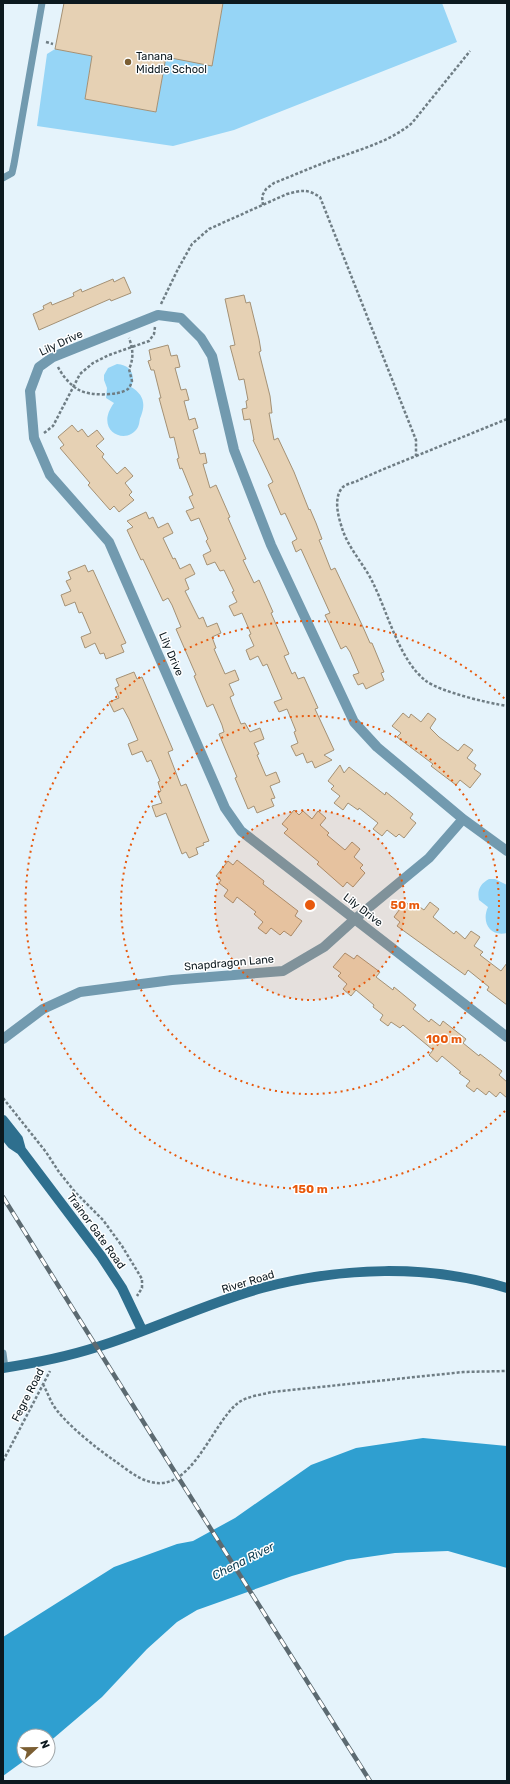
<svg xmlns="http://www.w3.org/2000/svg" width="510" height="1784" viewBox="0 0 510 1784" font-family="Rubik,sans-serif">
	<style>
		.green { fill: #96d5f6 }
		.water { fill: #2f9fd0 }
		.building { fill: #e6d1b4; stroke: #a49175 }
		.lines { fill: none; stroke-linecap: round; stroke-linejoin: round }
		.path { stroke: #6f7d84; stroke-width: 2.5; stroke-dasharray: 3 2; stroke-linecap: butt }
		.lane { stroke: #729aaf; stroke-width: 7 }
		.street { stroke: #729aaf; stroke-width: 10 }
		.secondary { stroke: #2e6f8e; stroke-width: 10 }
		.rail-casing { stroke: #5c6a71; stroke-width: 4.5 }
		.rail { stroke: #fff; stroke-width: 3; stroke-dasharray: 9; stroke-linecap: butt }
		.ring { fill: none; stroke: #e8590c; stroke-width: 2; stroke-dasharray: 2 4 }
		.poi-dot { fill: #7b5e32; stroke: #fff; stroke-width: 1.5 }
		.labels { text-anchor: middle; dominant-baseline: central; stroke-width: 3; stroke-linejoin: round; paint-order: stroke }
		.poi-label { font-size: 11px; fill: #0c191f; stroke: #fff; text-anchor: start }
		.street-label { font-size: 11px; fill: #0c191f; stroke: #fff }
		.water-label { font-size: 12px; font-style: italic; fill: #124054; stroke: #fff }
		.centre { fill: #e8590c; stroke: #fff; stroke-width: 2 }
		.ring-label { font-size: 12px; text-anchor: middle; font-weight: bold; fill: #e8590c; stroke: #fff; stroke-width: 3; stroke-linejoin: round; paint-order: stroke }
	</style>
	<rect width="100%" height="100%" fill="#e5f3fb"/>
	<path class="green" d="M223,3H442L457,42L234,130L173,146L37,126L47,54L55,49L92,56L85,99L156,112L166,57L212,65Z
		M117,364C131,365 136,375 131,387C143,394 146,403 141,416C139,419 140,423 138,427C127,447 93,431 114,403L106,398L107,388L104,380V375L108,368Z
		M489,879H495L507,885V933C490,937 481,922 488,907L479,900C477,890 480,884 489,879Z"/>
	<path class="water" d="M423,1438L507,1446V1568L448,1551L395,1553L347,1560L292,1576L197,1610L177,1622L147,1649L102,1697L48,1743V1736H24L25,1760L3,1776V1637L114,1567L177,1544L193,1541L235,1518L311,1465L356,1448Z"/>
	<path class="building" d="M64,3H223L212,66L166,57L156,112L85,99L92,56L55,49Z
		M124,277L131,293L111,301L110,299L39,330L33,314L44,309L43,306L51,302L52,305L74,296L73,293L81,289L82,292L113,279L114,282Z
		M244,295L246,303L250,302L259,339L261,351L259,352L270,396L272,413H269L274,440L278,438L294,472L309,510L310,509L316,523L322,539L319,540L322,547L331,570L335,568L363,627L370,643H372L384,672L381,673L384,680L366,689L363,683L358,685L353,675L359,673L350,652L346,646L341,649L330,625L325,615L330,613L301,549L296,552L292,542L297,539L285,513L281,515L268,485L273,482L253,440H254L250,419L244,420L242,409L247,408L246,401L248,400L244,379L239,380L233,357L230,346L235,345L225,299Z
		M168,345L171,356L177,355L180,367L175,368L181,390L186,389L189,400L184,401L189,420L195,418L198,428L193,430L200,454L205,453L207,463L203,464L210,488L216,485L230,517L228,518L246,559L243,560L254,583L259,580L273,612L271,613L289,654L284,656L292,674L295,672L298,679L304,677L318,708L315,709L334,750L324,755L332,760L315,768L312,761L307,763L303,753L296,756L291,746L298,743L294,732L296,731L287,709L279,712L274,702L282,699L267,664L263,666L258,656L250,660L246,650L254,646L249,635L251,634L242,613L234,616L229,606L237,602L232,592L234,591L224,570L220,571L215,562L207,565L203,555L211,551L206,541L208,539L199,518L191,521L186,511L194,508L189,497L193,495L182,468L180,469L177,459L179,458L174,437L170,438L159,398H161L154,370H151L148,361L151,360L149,350Z
		M72,425L78,432L82,429L88,437L97,430L104,439L96,446L104,454L102,457L117,474L125,467L133,476L125,483L132,492L129,495L134,500L119,512L114,506L110,510L88,485L90,483L60,448L64,445L58,437Z
		M146,512L149,519L153,517L158,528L168,523L173,533L163,538L173,559L175,558L180,569L190,564L195,574L185,579L189,589L185,591L199,619L203,617L207,627L217,623L221,633L212,637L216,648L214,649L225,674L235,670L239,680L229,684L234,695L230,697L233,705L241,724L245,723L250,732L260,728L264,739L254,743L259,754L257,755L266,776L276,772L280,782L270,786L275,798L271,799L274,806L257,813L254,806L248,809L235,778L237,777L219,734L224,732L222,725L213,704L207,707L194,676L196,675L176,629L181,627L172,605L168,598L163,601L143,559L141,560L127,530L133,527L127,521Z
		M85,565L88,572L93,570L126,643L121,645L124,652L106,659L104,653L100,654L95,643L85,648L81,637L91,633L82,612L79,613L75,602L65,606L61,595L71,591L66,581L71,579L68,572Z
		M134,672L137,679L142,677L173,750L168,752L181,786L186,784L209,841L203,843L204,845L196,848L198,854L189,858L186,852L182,854L166,813L156,817L152,806L162,803L158,793L161,791L158,782L160,781L151,760L147,762L142,751L132,755L128,744L138,740L129,719L123,708L114,712L109,702L119,698L115,688L119,686L116,679Z
		M403,713L409,718L411,714L421,722L428,713L436,719L430,728L439,737L458,751L464,744L473,750L467,758L476,765L474,769L481,774L470,788L460,780L456,785L431,766L433,764L397,737L401,733L392,726Z
		M340,765L344,773L349,767L385,795L386,792L413,814L410,818L416,823L404,838L399,834L396,837L387,830L382,836L373,829L378,823L359,808L358,810L348,803L343,810L334,803L340,796L331,789L334,786L328,781Z
		M294,810L299,815L303,811L312,819L318,811L326,818L320,825L329,833L327,835L345,850L352,842L360,849L354,857L363,865L360,868L365,873L353,887L347,882L343,887L317,864L319,862L284,833L288,829L282,824Z
		M237,860L264,881L263,884L298,911L295,916L302,921L291,936L284,931L280,935L271,928L266,934L258,928L263,922L254,914L256,912L237,897L233,903L224,896L228,890L219,883L221,880L216,876L228,861L233,865Z
		M405,902L412,907L414,903L424,910L430,902L439,909L433,917L454,934L456,931L465,939L471,931L480,937L474,946L483,952L480,955L501,971L507,963V1005L487,990L489,987L468,970L465,975L397,926L400,922L394,917Z
		M345,953L354,959L357,955L380,972L376,977L393,990L394,987L416,1005L413,1009L429,1022L431,1019L440,1026L443,1021L466,1039L463,1043L479,1056L480,1054L502,1071L499,1075L507,1082V1098L500,1092L496,1097L489,1091L486,1095L477,1088L474,1092L466,1086L470,1081L459,1073L461,1072L442,1056L437,1062L429,1055L433,1050L403,1025L400,1028L391,1022L388,1026L380,1020L383,1015L373,1007L374,1005L356,990L351,996L343,989L347,984L338,976L341,973L333,967Z"/>
	<g class="lines">
		<path class="path" d="M46,42L53,44
			M263,205L262,196L266,189L274,183C297,174 319,164 343,156C367,147 392,140 412,123L470,51
			M161,304L178,269L192,244L209,229L287,194C303,190 307,189 320,197L416,440V456C396,464 376,472 357,481C353,483 346,484 343,487C333,497 338,516 342,528C348,548 364,564 373,583C388,613 399,660 426,681C441,692 488,703 507,706
			M58,367C62,375 70,385 79,390C89,396 119,396 128,389C130,387 131,384 132,381L129,369C134,358 133,349 129,338
			M44,433L53,426L80,374L93,363L109,355L149,341L154,334L155,327
			M416,456L507,419
			M3,1098L46,1152L59,1172L75,1192L103,1220L122,1246L142,1279V1288L137,1296
			M43,1384C46,1390 49,1397 52,1403C62,1421 95,1447 112,1459C124,1467 137,1479 151,1482C192,1493 212,1423 238,1403C247,1396 261,1395 272,1392L463,1372L507,1371
			M3,1461L50,1371"/>
		<path class="lane" d="M3,178L12,173L14,164L42,3
			M3,1353L5,1368"/>
		<path class="street" d="M507,851L463,819L377,747L354,722L271,545L234,450L212,356L201,338L181,318L158,315L53,357L39,367L30,391L34,438L50,475L109,542L225,808L241,831L507,1037
			M3,1039L43,1009L80,992L172,980L283,971L324,947L355,919L429,858L463,819"/>
		<path class="secondary" d="M3,1120L18,1139L21,1150L101,1256L122,1288L142,1330
			M3,1133L12,1144L21,1150
			M3,1368C35,1363 66,1357 97,1347C153,1330 206,1303 262,1288C342,1267 427,1264 507,1288"/>
		<g class="rail-casing">
			<path id="rail" d="M3,1197L149,1431L370,1781"/>
		</g>
		<use href="#rail" class="rail"/>
	</g>
	<circle cx="310" cy="905" r="95" fill="#e8590c" fill-opacity=".12"/>
	<g class="ring">
		<circle cx="310" cy="905" r="95"/>
		<circle cx="310" cy="905" r="189"/>
		<path d="M505 1111A284 284 0 1 1 505 699"/>
	</g>
	<circle class="poi-dot" cx="128" cy="62" r="4"/>
	<g class="labels">
		<g class="poi-label">
			<text x="136" y="56">Tanana<tspan x="136" dy="13">Middle School</tspan></text>
		</g>
		<g class="street-label">
			<text transform="translate(61 343) rotate(-25)">Lily Drive</text>
			<text transform="translate(171 654) rotate(67)">Lily Drive</text>
			<text transform="translate(363 910) rotate(38)">Lily Drive</text>
			<text transform="translate(229 963) rotate(-5)">Snapdragon Lane</text>
			<text transform="translate(96 1231) rotate(54)">Trainor Gate Road</text>
			<text transform="translate(248 1282) rotate(-17)">River Road</text>
			<text transform="translate(28 1395) rotate(-63)">Fegre Road</text>
		</g>
		<g class="water-label">
			<text transform="translate(243 1561) rotate(-27)">Chena River</text>
		</g>
	</g>
	<circle cx="310" cy="905" r="6" class="centre"/>
	<g class="ring-label">
		<text x="405" y="909">50 m</text>
		<text x="444" y="1043">100 m</text>
		<text x="310" y="1193">150 m</text>
	</g>
	<rect width="510" height="1784" fill="none" stroke="#0c191f" stroke-width="8"/>
	<g transform="translate(36 1748) rotate(68)"><circle r="19" fill="#ffffff" stroke="#9ea3a5"/>
	<path d="M0-3L7 15L0 10L-7 15Z" fill="#7b5e32"/>
	<text y="-6" font-size="11" font-weight="bold" text-anchor="middle" fill="#0c191f">N</text>
	</g>
</svg>
